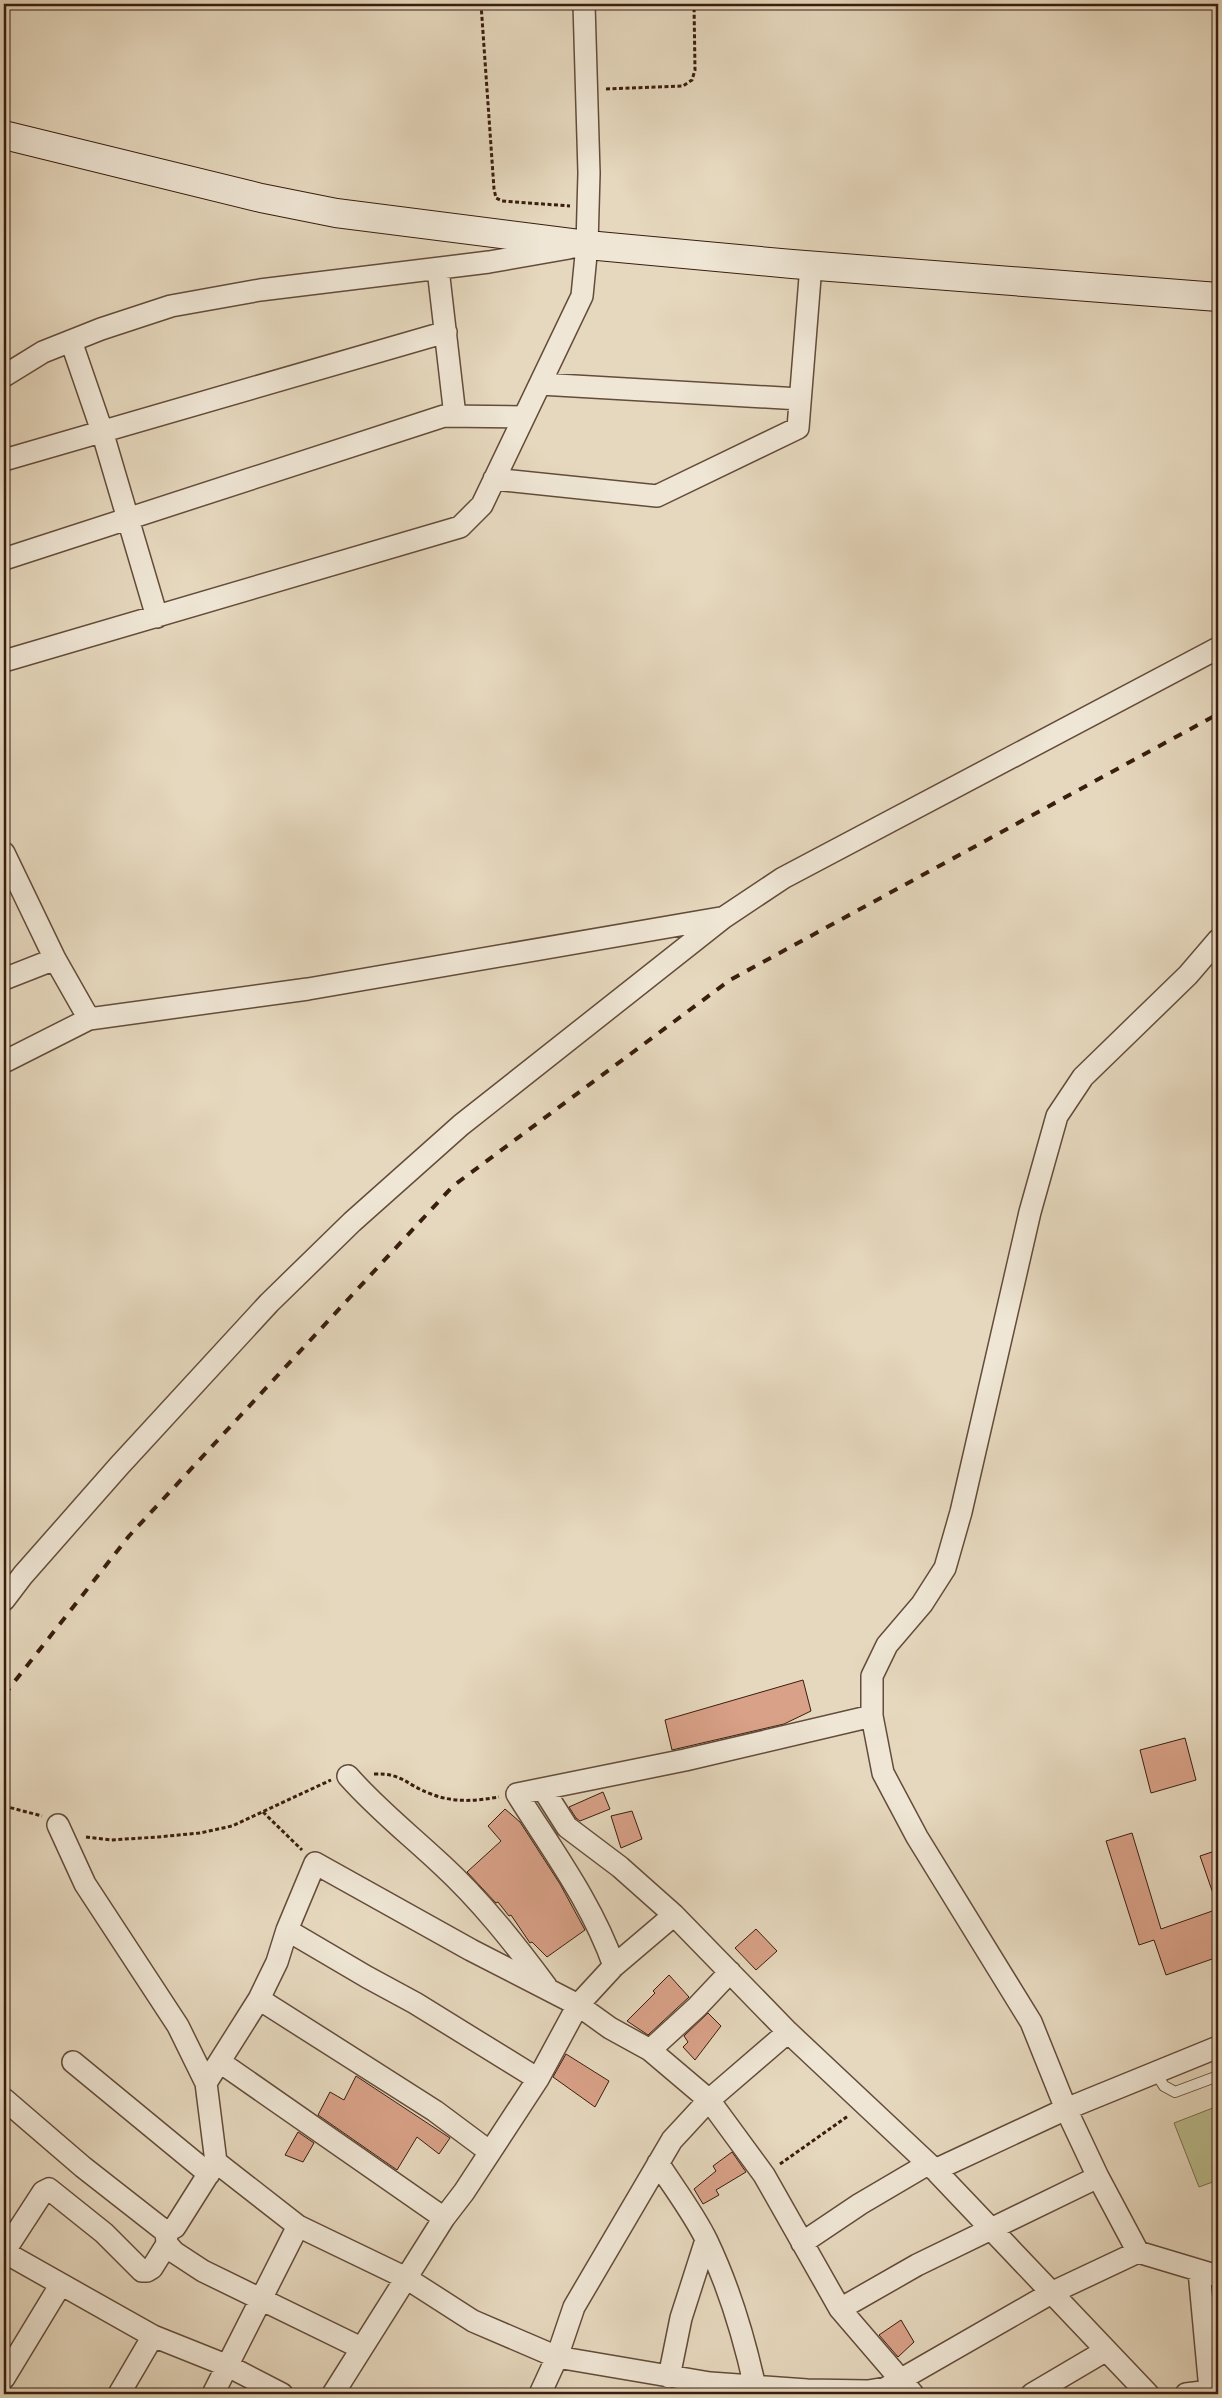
<svg xmlns="http://www.w3.org/2000/svg" width="1222" height="2398" viewBox="0 0 1222 2398" font-family="'EB Garamond',serif">
	<style>
		.green { fill: #bbbd8e; stroke: #7a6d4e }
		.building { fill: #d9a188; stroke: #391d0e }
		.lines { fill: none; stroke-linecap: round; stroke-linejoin: round }
		.lane-casing { stroke: #644c3a; stroke-width: 12 }
		.street-casing { stroke: #644c3a; stroke-width: 24 }
		.secondary-casing { stroke: #391d0e; stroke-width: 30 }
		.path { stroke: #391d0e; stroke-width: 3; stroke-dasharray: 4 2.5; stroke-linecap: butt }
		.lane { stroke: #efe6d5; stroke-width: 10 }
		.street { stroke: #efe6d5; stroke-width: 21 }
		.secondary { stroke: #efe6d5; stroke-width: 28 }
		.rail { stroke: #391d0e; stroke-width: 4; stroke-dasharray: 9 9; stroke-linecap: butt }
	</style>
	<rect width="100%" height="100%" fill="#e6d8be"/>
	<filter id="stains"><feTurbulence type="fractalNoise" baseFrequency=".004" numOctaves="4"/><feColorMatrix values="0 0 0 0 .2 0 0 0 0 .09 0 0 0 0 .02 0 0 0 .5 -.17"/></filter>
	<radialGradient id="worn" r=".72"><stop offset=".6" stop-color="#630" stop-opacity="0"/><stop offset="1" stop-color="#630" stop-opacity=".3"/></radialGradient>
	<path class="green" d="M1218,2106V2180L1199,2187L1174,2123Z"/>
	<path class="building" d="M803,1680L811,1711L784,1724L672,1750L665,1720Z
		M1185,1738L1196,1780L1151,1793L1140,1750Z
		M603,1792L610,1809L580,1821L576,1818L569,1807Z
		M505,1809L520,1822L560,1884L585,1930L547,1957L532,1942L530,1943L511,1915L509,1916L498,1902L496,1903L467,1872L501,1841L488,1826Z
		M632,1811L642,1839L621,1848L611,1816Z
		M1132,1833L1161,1929L1218,1909V1957L1166,1975L1154,1940L1139,1945L1106,1841Z
		M1218,1850V1902H1216L1200,1856Z
		M756,1929L777,1951L756,1970L735,1948Z
		M669,1975L689,1997L648,2035L627,2021L655,1993L653,1991Z
		M708,2013L721,2026L695,2060L683,2047L688,2042L684,2036Z
		M566,2054L609,2081L595,2107L553,2077Z
		M356,2076L450,2138L439,2154L417,2137L397,2170L318,2115L330,2092L344,2100Z
		M298,2132L314,2143L303,2162L285,2155Z
		M732,2152L746,2172L716,2190L719,2195L703,2204L694,2189L716,2171L713,2166Z
		M901,2320L914,2342L898,2357L879,2335Z"/>
	<g class="lines">
		<g class="lane-casing">
			<path id="lane" d="M1155,2072L1164,2086L1175,2092L1218,2076"/>
		</g>
		<g class="street-casing">
			<path id="street" d="M438,269L455,416
				M71,341L102,431L157,617
				M4,376L43,352L101,329L171,306L260,290L489,262L569,248
				M540,384L800,399
				M4,460L446,332
				M494,479L657,496L798,428L811,265
				M4,559L444,416L524,417
				M4,661L460,527L482,505L582,296L587,245L589,173L584,4
				M4,853L55,959L4,979
				M55,959L89,1019
				M4,1062L89,1019L308,989L720,918
				M4,1600L23,1575L119,1466L269,1303L352,1222L461,1125L723,918L783,878L1218,648
				M348,1776C377,1809 410,1835 442,1865C481,1901 514,1943 546,1986
				M543,1789L567,1827L620,1867L674,1915L788,2032L935,2170L1148,2394
				M287,1930L367,1977L415,2003L538,2079
				M614,1966C592,1903 552,1850 517,1794L685,1760L872,1716
				M259,1999L435,2111L490,2152
				M650,2050L697,2007L730,1972
				M73,2062L209,2174
				M220,2062L444,2218
				M206,2083L259,1999L277,1962L287,1930L315,1863L471,1950L578,2005L610,2028L650,2050L709,2100L764,2175L840,2309L913,2394
				M4,2099L83,2167L166,2232L175,2227L216,2162L206,2083L178,2026L85,1884L58,1825
				M216,2162L298,2226L406,2278L473,2321L557,2357L710,2383L807,2390L868,2391L886,2388L1053,2292L1138,2252L1218,2276
				M658,2163C674,2188 694,2214 707,2241C729,2287 744,2337 755,2387
				M935,2170L1066,2109L1218,2047
				M166,2232L167,2244L174,2252L203,2271L361,2348
				M802,2243L860,2204L928,2164
				M4,2252L153,2336L228,2366L282,2394
				M4,2252L43,2192L49,2189L104,2233L142,2271H147L152,2268L167,2244
				M1138,2252L1098,2177L1066,2109L1031,2022L917,1837L883,1773L872,1716V1676L887,1645L922,1604L945,1568L961,1512L1030,1212L1057,1116L1083,1077L1188,975L1218,940
				M1199,2271L1210,2390
				M840,2309L917,2265L1098,2177
				M669,2377L681,2318L706,2240
				M4,2378L61,2284
				M119,2394L153,2336
				M213,2394L298,2226
				M333,2394L444,2218L464,2192L538,2079L578,2005L614,1966L674,1915
				M540,2394L557,2357L574,2307L672,2140L709,2100L788,2032
				M1032,2394L1105,2351
				M1186,2394L1218,2390"/>
		</g>
		<g class="secondary-casing">
			<path id="secondary" d="M4,135L261,198L336,213L587,245L792,264L1218,297"/>
		</g>
		<path class="path" d="M481,4L494,189L496,198L502,201L570,206
			M606,89L683,86L692,80L695,70L694,4
			M374,1774C403,1773 406,1785 431,1794C454,1803 475,1801 499,1797
			M4,1806L42,1816
			M263,1812L302,1850
			M86,1837L111,1840L158,1837L200,1833L232,1826L331,1780
			M780,2164L848,2116"/>
		<use href="#lane" class="lane"/>
		<use href="#street" class="street"/>
		<use href="#secondary" class="secondary"/>
		<path class="rail" d="M4,1695L129,1536L453,1186L730,980L1218,714"/>
	</g>
	<rect width="1222" height="2398" fill="none" stroke="#e6d8be" stroke-width="20"/>
	<rect x="5" y="5" width="1212" height="2388" fill="none" stroke="#391d0e" stroke-width="2.5"/>
	<rect x="10" y="10" width="1202" height="2378" fill="none" stroke="#391d0e"/>
	<rect width="100%" height="100%" filter="url(#stains)"/>
	<rect width="100%" height="100%" fill="url(#worn)"/>
</svg>
